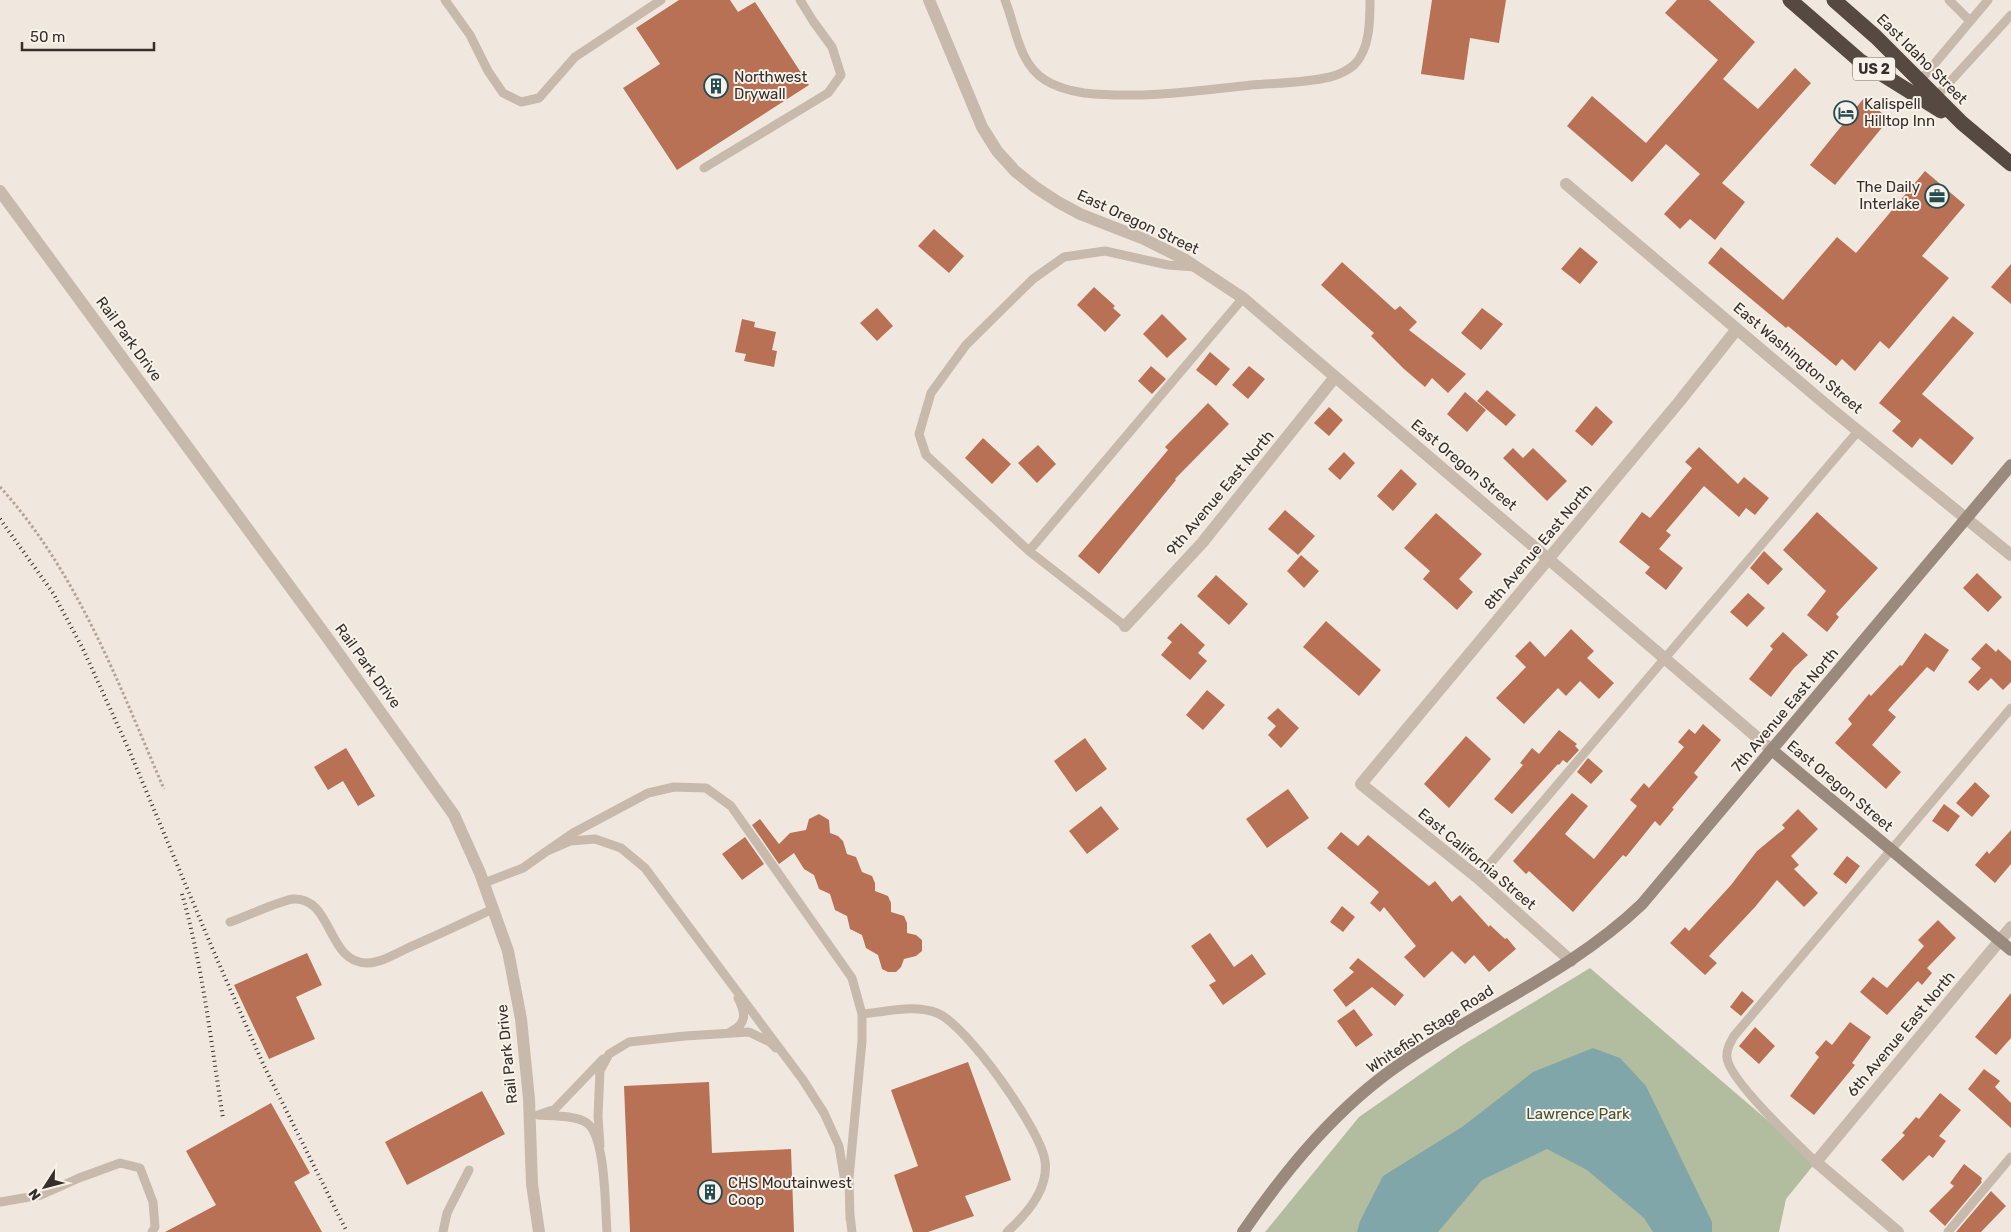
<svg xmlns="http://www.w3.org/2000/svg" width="2011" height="1232" viewBox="0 0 2011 1232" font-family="Rubik,sans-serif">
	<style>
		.green { fill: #b2bda0 }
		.water { fill: #80a6aa }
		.building { fill: #b87154 }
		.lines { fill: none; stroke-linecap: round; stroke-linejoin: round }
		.path { stroke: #b2a396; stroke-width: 3; stroke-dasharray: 2.5 2.5; stroke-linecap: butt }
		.lane { stroke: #c7b9ab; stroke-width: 9 }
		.street { stroke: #c7b9ab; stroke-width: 12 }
		.secondary { stroke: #9a897d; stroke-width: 12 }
		.highway { stroke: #554942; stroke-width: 15 }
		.rail { stroke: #352e2a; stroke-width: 4; stroke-dasharray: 1 4; stroke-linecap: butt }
		.labels { text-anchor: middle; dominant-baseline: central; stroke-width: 4; stroke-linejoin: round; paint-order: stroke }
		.shield { fill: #f8f2ea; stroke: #706964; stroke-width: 1 }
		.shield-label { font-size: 14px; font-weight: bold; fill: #352e2a }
		.street-label { font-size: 15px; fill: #352e2a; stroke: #f8f2ea }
		.poi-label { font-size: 15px; fill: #352e2a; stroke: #f8f2ea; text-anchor: start }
		.park-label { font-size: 15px; fill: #435130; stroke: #f8f2ea }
	</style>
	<rect width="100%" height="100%" fill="#f0e8de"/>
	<path class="green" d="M1590,968L1816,1162L1786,1199L1779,1232H1265L1359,1117L1461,1046Z"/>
	<path class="water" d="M1593,1048L1620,1058L1646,1086L1712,1222V1232H1653L1644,1218L1587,1170L1547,1149L1482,1180L1438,1232H1357L1360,1221L1383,1176L1462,1127L1533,1072Z"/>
	<path class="building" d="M679,0H730L738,12L755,2L809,85L677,170L623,88L660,64L636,28Z
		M1432,0H1506L1499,43L1470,38L1464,80L1421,74Z
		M1677,0H1709L1755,42L1723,79L1758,109L1795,68L1811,83L1722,183L1745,202L1715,240L1690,219L1680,229L1664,214L1700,174L1666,144L1632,182L1567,126L1592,96L1646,143L1718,60L1665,13Z
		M1864,98L1889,119L1835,185L1810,165Z
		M1925,171L1965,205L1922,256L1949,278L1889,349L1880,341L1855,371L1842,359L1836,366L1788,326L1786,328L1708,263L1721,247L1783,300L1837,237L1856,253Z
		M934,229L964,256L949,273L918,246Z
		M1580,247L1598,262L1580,284L1561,269Z
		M1342,262L1395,310L1400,306L1417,322L1409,330L1466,374L1448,393L1432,378L1425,387L1404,369L1371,336L1374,333L1321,285Z
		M2011,264V304L1991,287Z
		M1094,287L1115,306L1113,308L1121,315L1105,332L1077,305Z
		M877,308L893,326L877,341L860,323Z
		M1482,308L1503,324L1481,350L1461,333Z
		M1162,314L1187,339L1167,358L1143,334Z
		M1953,316L1974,333L1922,394L1974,438L1952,465L1920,438L1912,448L1892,431L1901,421L1879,403Z
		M742,319L755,322L754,327L776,332L772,350L777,351L774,367L744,361L746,354L735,352Z
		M1210,352L1230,369L1216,386L1196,370Z
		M1151,366L1166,379L1152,394L1138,381Z
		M1249,366L1265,379L1248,399L1232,385Z
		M1487,390L1516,415L1506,426L1477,401Z
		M1465,392L1486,410L1467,432L1447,414Z
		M1208,403L1229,424L1175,479L1176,480L1099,574L1078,556L1168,450L1165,447Z
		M1596,406L1613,422L1592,446L1575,431Z
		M1329,407L1343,420L1329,436L1314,423Z
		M983,438L1011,464L992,484L965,458Z
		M1038,445L1056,464L1037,483L1018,463Z
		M1699,447L1738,484L1744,477L1769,498L1755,515L1746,508L1739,517L1704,486L1666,531L1671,535L1659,549L1683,568L1666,590L1645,573L1650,567L1619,542L1642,512L1650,518L1692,468L1685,462Z
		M1513,448L1523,458L1533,448L1567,481L1547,501L1503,458Z
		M1344,452L1355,463L1340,480L1328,469Z
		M1401,469L1417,484L1393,511L1377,496Z
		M1285,510L1315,536L1298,555L1268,529Z
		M1817,512L1878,568L1836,614L1839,617L1827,632L1807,615L1826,591L1783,550Z
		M1436,513L1482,554L1459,579L1473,592L1457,610L1423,579L1430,571L1404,548Z
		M1764,551L1783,569L1768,585L1750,568Z
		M1301,555L1319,571L1304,588L1287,571Z
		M1977,573L2002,597L1988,612L1963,588Z
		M1216,575L1248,604L1229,625L1197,596Z
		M1748,593L1765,608L1747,627L1730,612Z
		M1326,621L1381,670L1359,696L1303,647Z
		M1181,623L1205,645L1198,653L1207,661L1190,680L1161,655L1172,642L1167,638Z
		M1571,629L1594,651L1587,658L1614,683L1599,699L1580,681L1566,696L1558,688L1524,724L1496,698L1526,667L1515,656L1530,641L1545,657Z
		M1783,632L1808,655L1794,668L1771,697L1749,679L1773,649L1770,646Z
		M1925,633L1949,650L1934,672L1927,667L1888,710L1896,717L1872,745L1901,772L1886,789L1835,743L1852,724L1848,719L1869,694L1871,696L1900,665L1902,666Z
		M1986,643L1996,652L1998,649L2011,661V682L2003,690L1991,678L1978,691L1968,682L1981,668L1971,659Z
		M1207,690L1225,705L1203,730L1186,715Z
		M1278,708L1299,728L1281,748L1268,735L1276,726L1267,718Z
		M1703,724L1721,740L1694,773L1698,777L1672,808L1674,809L1660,826L1655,821L1626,857L1623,855L1573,912L1529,871L1526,874L1513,861L1572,793L1588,806L1565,834L1594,859L1637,806L1630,800L1644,783L1649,788L1684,747L1678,742L1689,729L1695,734Z
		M1559,730L1577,744L1575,746L1579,750L1567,763L1563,760L1559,765L1558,764L1512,814L1494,799L1523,765L1520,763L1532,748L1539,754Z
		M1466,736L1491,759L1449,808L1424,784Z
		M1085,738L1107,769L1076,792L1054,761Z
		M346,748L375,796L358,806L343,781L328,790L314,767Z
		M1588,758L1603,771L1591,784L1577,772Z
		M1975,782L1990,796L1972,817L1956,803Z
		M1288,789L1309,818L1267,848L1246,819Z
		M1944,804L1960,816L1948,832L1932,821Z
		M1101,806L1119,829L1087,854L1069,831Z
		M1798,809L1818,829L1791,856L1799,865L1794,869L1818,893L1804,907L1777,880L1755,907L1709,956L1717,963L1705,975L1670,943L1685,927L1689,931L1731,885L1757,851L1785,828L1782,825Z
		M819,814L829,820L830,833L838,836L843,841L847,854L856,857L862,872L872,876L875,883V891L888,896L891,903V912L904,916L907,923V933L916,935L922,940V951L916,956L904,959L901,967L896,972H888L882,969L878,955L866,948L862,935L850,929L847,916L835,910L830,894L819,889L814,875L804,869L794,853L779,864L752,825L760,819L779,844L790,833L806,830L809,819Z
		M2011,830V864L1995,883L1975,865L1987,851L1989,854Z
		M1341,832L1358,846L1368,835L1429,886L1435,881L1452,902L1460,895L1489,927L1490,925L1505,939L1507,938L1516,949L1489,972L1474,955L1465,964L1452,951L1424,978L1404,957L1416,946L1384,907L1380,912L1370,903L1379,892L1327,848Z
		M745,837L764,864L742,880L722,854Z
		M1847,856L1860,866L1846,884L1833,874Z
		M1342,906L1355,917L1343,932L1330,922Z
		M1938,920L1956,938L1927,968L1932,973L1922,985L1918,981L1887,1015L1860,992L1873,977L1887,988L1924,946L1918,940Z
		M1210,933L1234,967L1252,954L1266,974L1223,1005L1209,985L1216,981L1191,946Z
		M307,953L322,985L296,997L315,1039L269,1059L234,985Z
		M1358,958L1404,995L1395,1006L1372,987L1346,1007L1333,990L1354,972L1349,968Z
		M1742,991L1754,1001L1741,1016L1730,1007Z
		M2011,993V1038L1996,1055L1975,1037Z
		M1354,1009L1373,1035L1356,1047L1337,1021Z
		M1850,1022L1871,1037L1852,1063L1855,1065L1814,1115L1790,1096L1819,1057L1815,1053L1826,1040L1832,1045Z
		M1755,1027L1775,1046L1759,1064L1739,1046Z
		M968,1062L1011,1180L965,1196L974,1216L928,1232H913L894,1175L918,1166L891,1090Z
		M1984,1069L2000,1081L1995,1087L2011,1103V1128L1968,1089Z
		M709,1082L712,1153L791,1149L794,1232H630L624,1086Z
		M482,1091L505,1134L407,1185L385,1142Z
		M1940,1093L1961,1110L1939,1136L1946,1141L1933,1158L1929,1155L1903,1181L1881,1160L1905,1135L1902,1133L1916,1117L1919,1119Z
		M271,1103L310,1173L294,1182L322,1232H165L216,1205L186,1151Z
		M1964,1164L1982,1178L1981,1181L1982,1182L1945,1226L1929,1211L1954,1186L1950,1183Z
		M1991,1191L2006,1206L1981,1232H1956Z"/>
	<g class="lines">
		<path class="path" d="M0,487C78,573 119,685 164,789"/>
		<path class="lane" d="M445,0L470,35L488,71L503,93L521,102L539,98L575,57L661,0
			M1005,0C1016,27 1018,63 1045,80C1056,87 1071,91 1084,93C1140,99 1196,91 1251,85C1277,83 1305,83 1330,77C1338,75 1348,70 1354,65C1370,50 1370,20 1370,0
			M1949,0L1970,21
			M1920,81L1988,0
			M1936,97L2011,15
			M704,168L828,93L841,75L832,47L813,21L800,0
			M1029,551L1243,298
			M1125,626L1029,551L926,455L919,434L931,393L966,345L1033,279L1064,257L1105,251L1168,265L1195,267
			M547,851L573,833L648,793L674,787L706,788L731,806L852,978L862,1014V1041L849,1178L850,1219
			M1478,878L1859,430
			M484,883L523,868L547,851L570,841L595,839L621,848L645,868L803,1080L824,1113L839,1146L845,1182
			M230,922C246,917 280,900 294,899C333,898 327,963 367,963C381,963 397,953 410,947C438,935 465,922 493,909
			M862,1014C887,1012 914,1004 937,1013C966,1024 1041,1130 1045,1161C1049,1189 1026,1215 1007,1232
			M730,1032C747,1024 746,1014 738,998
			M541,1114L555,1109L603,1059
			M538,1115C553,1116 575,1115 587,1123C606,1137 605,1208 607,1232
			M600,1146L598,1116L600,1071L609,1054L629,1042L685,1036L749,1032L770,1042L776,1048
			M1816,1162C1797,1144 1730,1081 1727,1058C1726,1050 1730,1043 1734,1036L2011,708
			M0,1202L41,1195L79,1178L120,1163L140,1168L153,1202L155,1227L152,1232
			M850,1215L852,1232
			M443,1232L447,1213L469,1170
			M1948,1232L2011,1157"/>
		<path class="street" d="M929,0L982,127L997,151L1015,171L1035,187L1058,202L1080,214L1144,239L1184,259L1243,298L1773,751
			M1566,184L1830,408L2011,555
			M0,191L329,640L454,815L480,873L508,951L521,1019L529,1099L532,1184L539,1232
			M1125,626L1202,543L1335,377
			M1571,961L1478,878L1361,784L1679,402L1737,329
			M1898,1232L1816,1162L2011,927"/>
		<path class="secondary" d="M1773,751L2011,950
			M1243,1232C1287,1168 1338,1106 1403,1062C1482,1008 1572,971 1642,904L2011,465"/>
		<path class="highway" d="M1790,0L1859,60L1941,111
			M1834,0L1876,37L1962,123L2011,164"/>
		<path class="rail" d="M0,519L53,593L83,649L129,750L213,950L264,1066L347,1232
			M182,894C203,967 211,1043 223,1118"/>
	</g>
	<defs>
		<g id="building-ring" transform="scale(1.25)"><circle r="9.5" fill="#f8f2ea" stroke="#244d52" stroke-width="1.5"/><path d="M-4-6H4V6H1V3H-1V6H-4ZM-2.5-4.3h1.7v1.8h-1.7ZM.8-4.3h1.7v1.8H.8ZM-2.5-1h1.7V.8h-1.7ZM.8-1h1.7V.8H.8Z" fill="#244d52"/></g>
		<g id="hotel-ring" transform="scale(1.25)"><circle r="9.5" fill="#f8f2ea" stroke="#244d52" stroke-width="1.5"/><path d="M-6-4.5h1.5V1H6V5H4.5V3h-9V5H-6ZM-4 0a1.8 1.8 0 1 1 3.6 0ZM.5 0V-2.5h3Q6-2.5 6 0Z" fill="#244d52"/></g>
		<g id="office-ring" transform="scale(1.25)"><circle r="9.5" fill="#f8f2ea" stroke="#244d52" stroke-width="1.5"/><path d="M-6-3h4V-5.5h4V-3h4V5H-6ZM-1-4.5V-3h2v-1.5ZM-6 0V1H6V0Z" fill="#244d52"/></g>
	</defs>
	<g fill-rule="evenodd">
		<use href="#building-ring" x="716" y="86"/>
		<use href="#hotel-ring" x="1846" y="113"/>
		<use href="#office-ring" x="1937" y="196"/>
		<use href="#building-ring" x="710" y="1192"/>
	</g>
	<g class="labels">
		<rect class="shield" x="1853" y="57.5" width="42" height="23" rx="4"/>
		<g class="shield-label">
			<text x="1874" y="69">US 2</text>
		</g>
		<g class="street-label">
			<text transform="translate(1922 59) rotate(45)">East Idaho Street</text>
			<text transform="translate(1138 222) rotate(25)">East Oregon Street</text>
			<text transform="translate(129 339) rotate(54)">Rail Park Drive</text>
			<text transform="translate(1798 358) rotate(40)">East Washington Street</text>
			<text transform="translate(1464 465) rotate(40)">East Oregon Street</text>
			<text transform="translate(1220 493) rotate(-50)">9th Avenue East North</text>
			<text transform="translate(1538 547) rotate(-50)">8th Avenue East North</text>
			<text transform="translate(368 666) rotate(54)">Rail Park Drive</text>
			<text transform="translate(1785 710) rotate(-50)">7th Avenue East North</text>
			<text transform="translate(1840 786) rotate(40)">East Oregon Street</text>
			<text transform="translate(1477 859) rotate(40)">East California Street</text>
			<text transform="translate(1430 1029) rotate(-33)">Whitefish Stage Road</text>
			<text transform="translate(1901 1034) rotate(-50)">6th Avenue East North</text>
			<text transform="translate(507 1054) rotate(-96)">Rail Park Drive</text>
		</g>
		<g class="poi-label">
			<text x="734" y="77">Northwest<tspan x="734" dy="17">Drywall</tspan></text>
			<text x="1864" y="104">Kalispell<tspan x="1864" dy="17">Hilltop Inn</tspan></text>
			<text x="1920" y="187" text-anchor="end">The Daily<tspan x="1920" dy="17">Interlake</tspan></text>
			<text x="728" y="1183">CHS Moutainwest<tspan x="728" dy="17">Coop</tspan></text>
		</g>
		<g class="park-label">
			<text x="1578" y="1114">Lawrence Park</text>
		</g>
	</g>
	<g transform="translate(45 1187) rotate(234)" stroke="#f8f2ea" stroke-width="4" paint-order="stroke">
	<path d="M0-4L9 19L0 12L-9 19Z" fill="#352e2a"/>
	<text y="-8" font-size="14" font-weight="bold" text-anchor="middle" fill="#352e2a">N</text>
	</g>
	<path d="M22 42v8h132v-8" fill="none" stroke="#352e2a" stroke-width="2.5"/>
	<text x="30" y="42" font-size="15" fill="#352e2a" stroke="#f8f2ea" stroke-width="4" paint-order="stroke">50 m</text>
</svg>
